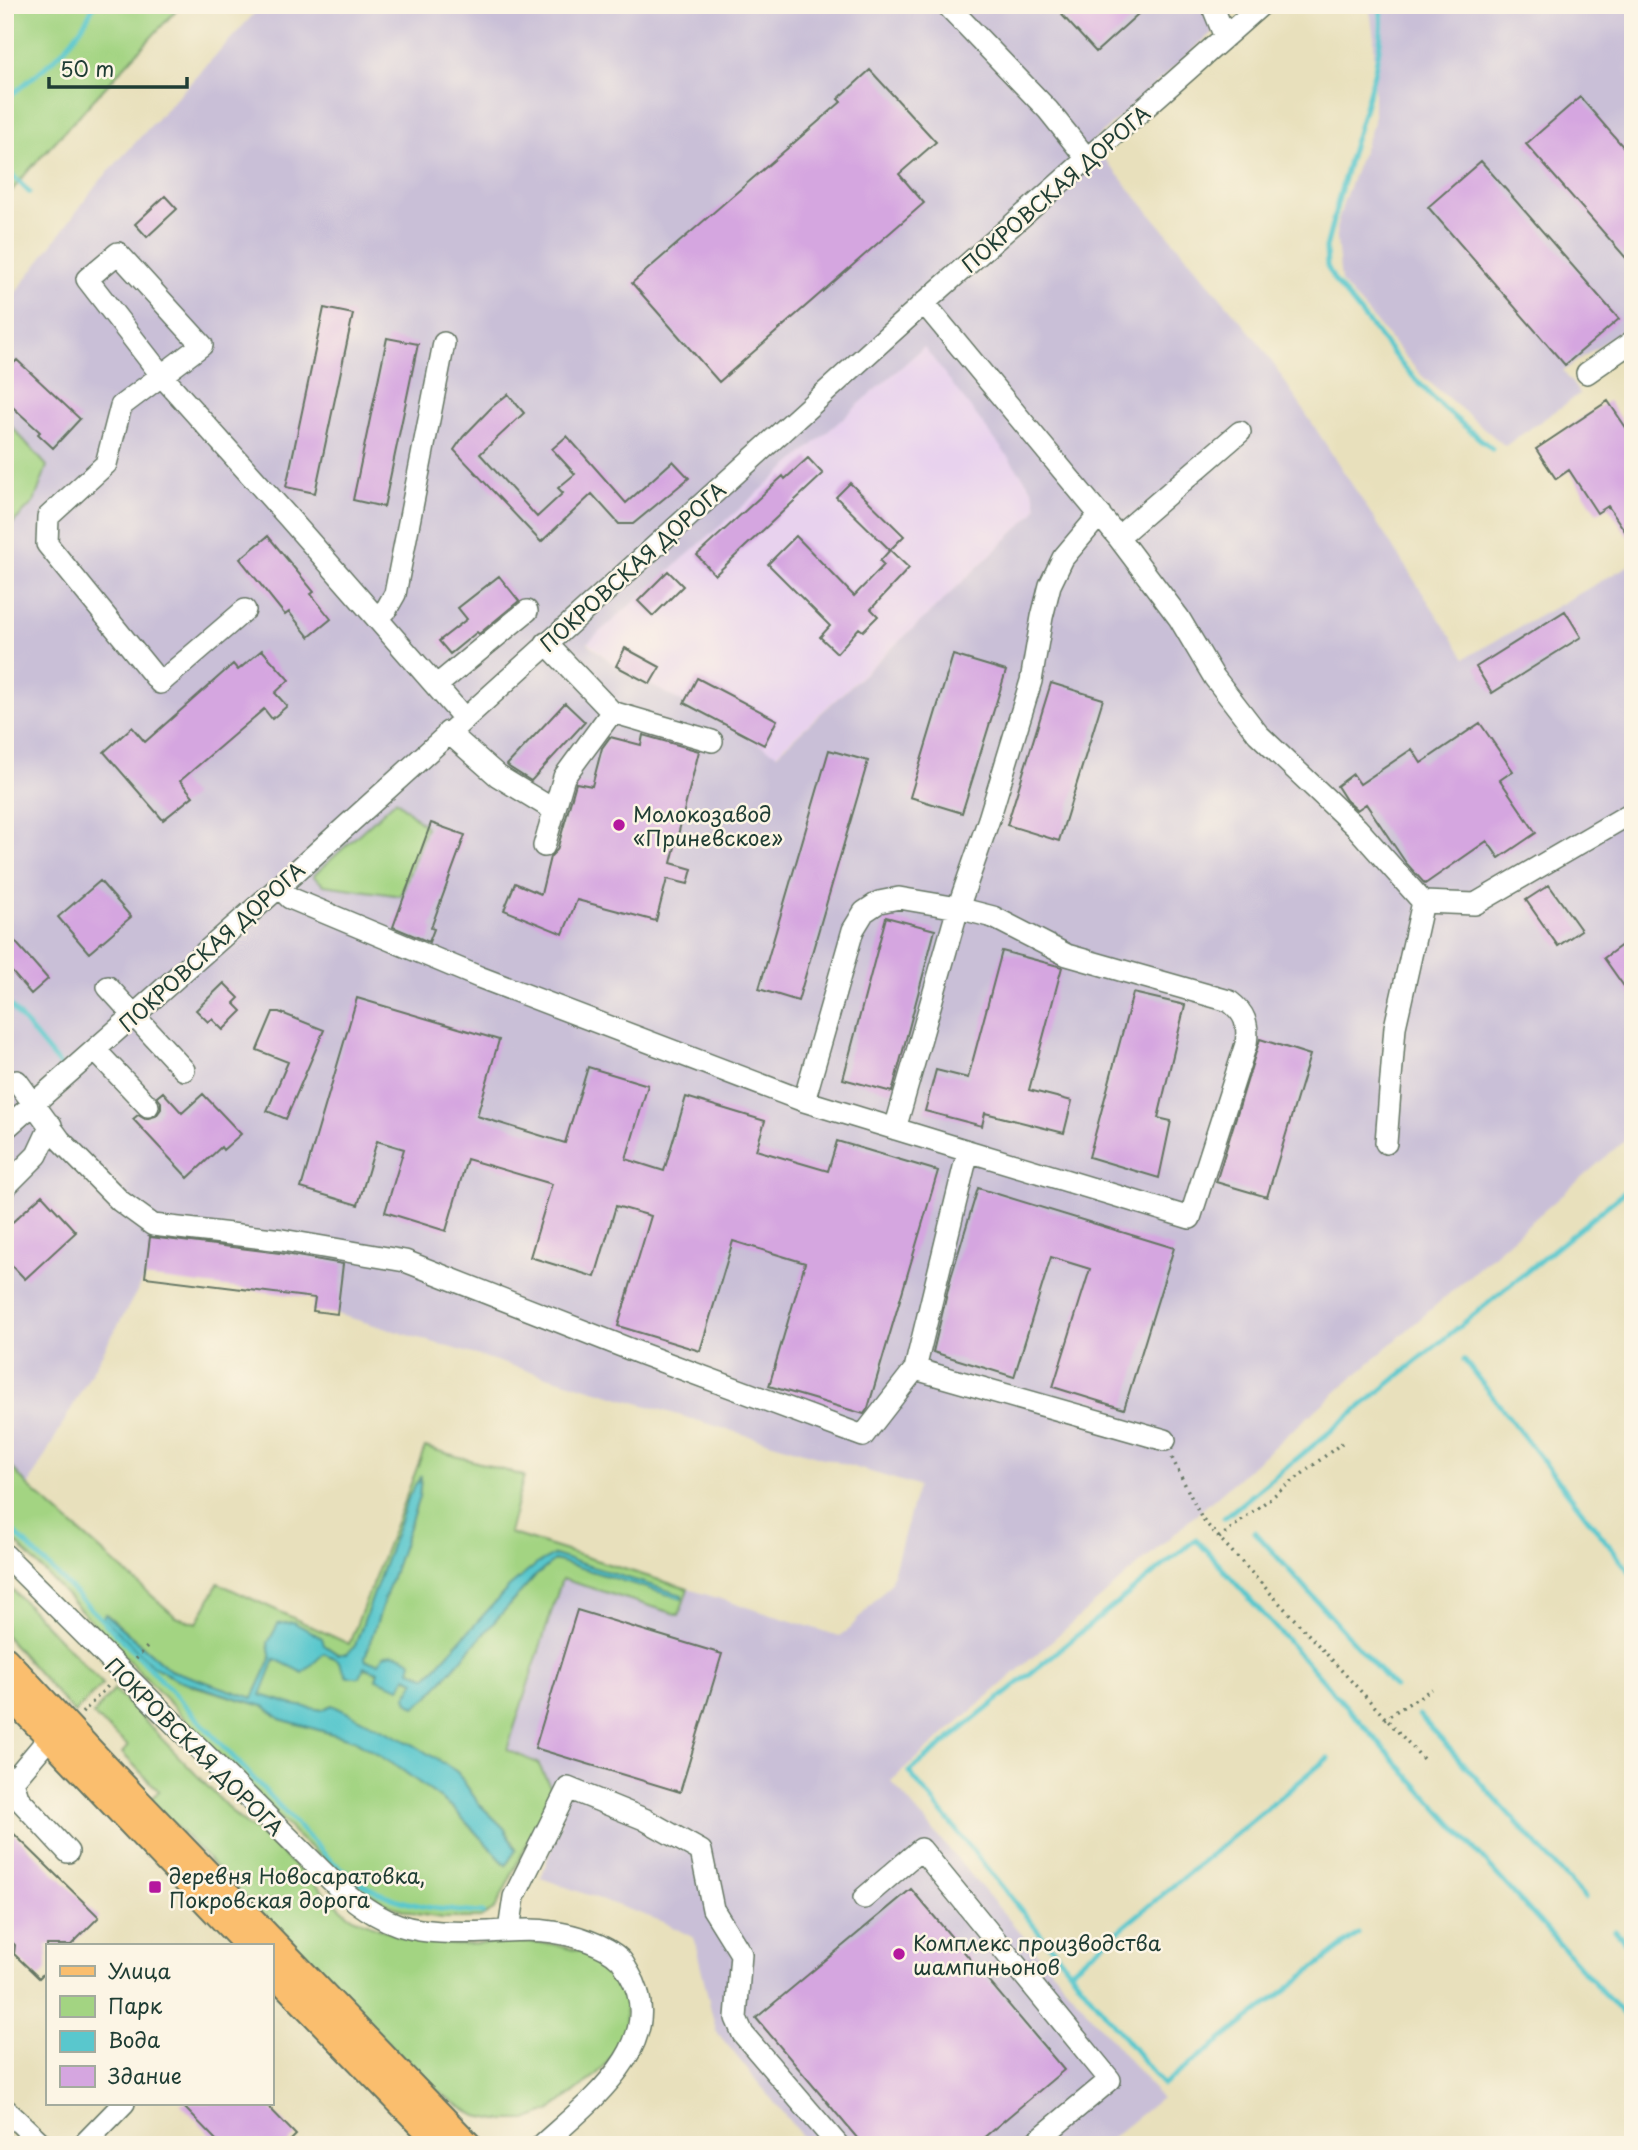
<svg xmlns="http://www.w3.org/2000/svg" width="1638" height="2150" viewBox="0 0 1638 2150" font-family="'Playpen Sans',sans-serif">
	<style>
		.built { fill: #e8d2ee }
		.industrial { fill: #c9bfd7; fill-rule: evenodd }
		.green { fill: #a3d482; stroke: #61885b; stroke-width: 2; fill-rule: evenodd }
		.water { fill: #59c7cd; stroke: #3c8280; stroke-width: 2 }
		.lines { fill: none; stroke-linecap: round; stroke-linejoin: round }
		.stream { stroke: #59c7cd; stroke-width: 5 }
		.building { fill: #d5a6e0 }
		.minor-casing { stroke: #657664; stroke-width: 24 }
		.major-casing { stroke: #657664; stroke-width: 30 }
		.path { stroke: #657664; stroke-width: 3.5; stroke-dasharray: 2 5; stroke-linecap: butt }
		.minor { stroke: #fff; stroke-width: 21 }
		.major { stroke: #fabe6e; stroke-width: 26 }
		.poi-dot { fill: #b5179e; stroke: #fcf5e5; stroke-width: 2.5 }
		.labels { text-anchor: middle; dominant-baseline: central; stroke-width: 5; stroke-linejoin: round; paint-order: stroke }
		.street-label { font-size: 21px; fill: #1f3d34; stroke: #fcf5e5 }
		.poi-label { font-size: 21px; fill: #1f3d34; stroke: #fcf5e5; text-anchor: start }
	</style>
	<rect width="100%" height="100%" fill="#fcf5e5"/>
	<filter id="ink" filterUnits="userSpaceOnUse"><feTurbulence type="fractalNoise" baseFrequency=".0143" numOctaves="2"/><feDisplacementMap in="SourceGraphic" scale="14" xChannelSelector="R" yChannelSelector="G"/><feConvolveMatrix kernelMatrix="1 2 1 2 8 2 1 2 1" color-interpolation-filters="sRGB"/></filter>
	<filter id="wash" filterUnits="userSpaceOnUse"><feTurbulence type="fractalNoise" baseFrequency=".00686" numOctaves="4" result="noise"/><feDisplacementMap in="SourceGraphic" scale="28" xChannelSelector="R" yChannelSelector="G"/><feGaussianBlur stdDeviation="1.57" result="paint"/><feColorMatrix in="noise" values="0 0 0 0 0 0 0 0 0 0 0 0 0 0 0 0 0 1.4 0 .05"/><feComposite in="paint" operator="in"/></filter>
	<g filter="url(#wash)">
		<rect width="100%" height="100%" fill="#e8e0bc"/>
		<path class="built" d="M925,346L1031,487L1035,496L1037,507L1033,514L928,615L776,754L616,666L587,642Z"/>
		<path class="industrial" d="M262,5H1242L1091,143L1261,345L1465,658L1633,563V1133L891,1781L1161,2098L1103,2145H809L716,2031L694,1938L661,1921L541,1878L562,1817L550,1788L185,1648L5,1493V307L98,183ZM924,347L1031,487L1035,496L1037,507L1033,514L928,615L777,754L616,666L587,643ZM145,1277L314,1297L313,1311L337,1314L918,1486L890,1584L849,1629L839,1636L509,1533L524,1476L425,1447L349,1644L218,1583L197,1624L176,1617L28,1486Z
			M1369,5H1633V322L1563,371L1580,394L1505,446L1422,376L1341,282L1336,229L1344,200L1374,122V37Z"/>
		<path class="green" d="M5,5H181L28,171L5,199Z
			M5,419L47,466L34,502L5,531Z
			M396,800L426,827L401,896L324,885L313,876Z
			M425,1447L524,1476L509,1533L688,1589L679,1615L562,1579L507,1750L538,1763L551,1788L539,1819L495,1909L480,1918H443L416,1914L391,1906L349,1882L295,1834L5,1531V1459L28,1486L176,1617L197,1623L218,1583L349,1644ZM421,1478L419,1497L365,1657L366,1661L410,1670L427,1677L554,1555L682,1598L555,1560L533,1578L427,1698L415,1706L416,1681L405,1677L376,1679L378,1672L338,1660L324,1653L275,1659L260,1695L294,1705L322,1710L332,1705L413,1745L457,1772L479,1804L504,1828L516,1849L506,1865L452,1807L398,1767L354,1740L280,1719L266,1707L194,1686L153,1666L103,1618L106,1614L170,1670L253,1698L271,1659L268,1643L324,1645L338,1654H347L355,1646L409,1496Z
			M5,1582L103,1684L74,1713L5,1635Z
			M114,1689L237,1817L271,1844L350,1916L401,1937L457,1945L526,1942L552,1944L587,1953L613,1970L625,1993L626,2024L623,2038L614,2054L596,2075L550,2111L526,2120H498L477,2116L452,2101L426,2082L150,1800L159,1791L122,1753L128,1746L93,1715Z"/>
		<path class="water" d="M421,1476L419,1497L365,1657L366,1661L379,1663L383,1656C393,1652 404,1656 412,1662L410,1670L427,1677L509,1587L537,1564L554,1555L682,1595V1599L555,1560L533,1578L427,1698L415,1707L408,1702L406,1697L415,1681L406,1677L400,1688L376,1679L378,1672L364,1667L360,1677H347L338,1660L324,1653L303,1673L275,1659L261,1695L294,1705L322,1710L332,1705L414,1745L457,1772L479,1804L504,1828L516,1850L506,1865L452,1807L398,1767L354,1740L280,1719L266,1707L178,1680L153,1666L103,1618L105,1614L170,1670L253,1698L271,1659L268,1643L278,1624L293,1622L322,1638L324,1645L337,1654H347L355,1646L409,1496Z"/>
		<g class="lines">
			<path class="stream" d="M1379,5C1390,36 1361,119 1351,153C1342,184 1334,216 1326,248L1327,266L1334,280L1402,365L1443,408L1492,449
				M5,100C40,71 75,48 94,5
				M5,168L29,192
				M5,999L62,1068
				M1464,1360L1633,1576
				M1224,1518L1633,1185
				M5,1523L148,1666L330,1860C341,1868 353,1879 366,1886C402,1907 442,1910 483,1913
				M1255,1532L1394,1687
				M1419,1715L1585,1898
				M1615,1931L1633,1951
				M1358,1934L1163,2085L909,1772L1196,1539L1633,2026
				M1070,1971L1328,1758"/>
		</g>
		<g id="blocks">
			<path class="building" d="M1072,5H1148L1096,52L1062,15Z
				M870,70L936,142L899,174L924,203L719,382L632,283L841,102L838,99Z
				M1580,97L1633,158V266L1526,144Z
				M1481,161L1619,319L1565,365L1428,207Z
				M165,196L177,209L147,237L135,224Z
				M324,308L353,314L315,493L286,487Z
				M387,338L418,344L384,507L353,500Z
				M17,360L80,419L53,448L38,434L40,432L5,400V372Z
				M508,394L524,413L480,454L537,517L563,493L558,488L575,474L552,449L567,436L626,503L673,461L689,478L633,524H619L592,494L541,542L454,450L463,437L492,407Z
				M1608,401L1633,438V543L1608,506L1597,513L1569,470L1556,479L1536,449Z
				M808,458L823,474L715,575L697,555L783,476L785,479Z
				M850,483L904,536L890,550L836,497Z
				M268,536L314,592L311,594L331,619L309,637L289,612L285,615L240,559Z
				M796,536L854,596L884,565L880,561L890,550L909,568L871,609L878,616L863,631L859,628L837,653L820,637L830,626L768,564Z
				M668,571L683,586L653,616L638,601Z
				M499,576L519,601L479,634L477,632L450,654L439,641L467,619L458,608Z
				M1565,611L1581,637L1492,693L1476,667Z
				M625,648L660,667L650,684L616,666Z
				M262,650L289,680L275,693L287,706L272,719L264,709L180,781L193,796L163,820L104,752L132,727L145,742L233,664L238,670Z
				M953,655L1006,671L962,813L910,797Z
				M697,678L777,720L764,745L684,703Z
				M1051,683L1103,699L1059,841L1007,825Z
				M565,703L585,722L531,781L509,767L507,765Z
				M1480,723L1513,771L1500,780L1536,833L1499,858L1487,841L1425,884L1406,863L1366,804L1357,810L1346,800L1337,786L1353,774L1360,784L1412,749L1421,763Z
				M643,735L699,751L671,863L692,869L688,884L667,879L656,921L577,900L563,934L504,910L515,883L541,894L550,857L557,850L576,783L592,786L602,748L610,737L641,745Z
				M829,750L868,761L798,1001L759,989Z
				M431,823L465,835L431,928L434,929L429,942L393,927Z
				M100,881L131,917L89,953L58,917Z
				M1549,885L1581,930L1558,946L1526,900Z
				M886,917L935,930L892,1092L843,1079Z
				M5,930L48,979L31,994L5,964Z
				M1633,937V999L1604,958Z
				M1002,951L1062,967L1029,1090L1072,1101L1064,1133L985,1113L982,1126L925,1111L936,1070L968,1078Z
				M224,983L239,998L234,1003L242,1011L223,1030L212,1019L208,1022L196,1010Z
				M1133,993L1185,1005L1158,1118L1171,1121L1159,1178L1089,1157Z
				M357,998L499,1040L477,1116L565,1143L588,1067L648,1085L626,1159L664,1171L686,1097L765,1121L756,1150L828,1171L837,1141L938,1171L868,1408L864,1414L769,1386L805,1263L733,1241L700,1351L618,1326L651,1216L616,1206L595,1277L530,1257L552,1184L467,1159L446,1231L385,1212L404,1149L377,1141L358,1205L301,1188Z
				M273,1012H279L324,1030L286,1119L267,1111L288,1062L257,1050Z
				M1260,1039L1310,1055L1267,1197L1216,1182Z
				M163,1092L182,1113L203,1094L241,1134L223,1150L221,1147L188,1178L133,1119L138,1115L145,1119L156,1116L161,1109V1102L157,1097Z
				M978,1188L1174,1248L1124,1409L1053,1387L1090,1269L1051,1257L1014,1377L933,1352L951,1277Z
				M42,1195L76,1232L25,1279L5,1258V1229Z
				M150,1237L280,1253L343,1264L337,1314L313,1311L315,1298L145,1277Z
				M577,1610L722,1654L680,1792L535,1748Z
				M5,1825L99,1917L71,1945H47V1970L39,1978L14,1954L15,1945L5,1935Z
				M911,1889L1064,2070L975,2145H863L756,2018Z
				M180,2103H265L296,2135L286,2145H221Z"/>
		</g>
	</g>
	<g filter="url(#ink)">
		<use href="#blocks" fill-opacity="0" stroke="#657664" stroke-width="2"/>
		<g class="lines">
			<g class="minor-casing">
				<path id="minor" d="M947,5L1048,110L1088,160
					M1212,5L1225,37
					M924,303L1118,537L1179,618L1214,677L1258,734L1357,828L1423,902L1475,904L1633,812
					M1587,373L1633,341
					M1118,537L1240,432
					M245,610L160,683L47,544L48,517L106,464L121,406L202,345L118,253L87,279L162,376L289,518L464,718
					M377,618L387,608L395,594L444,343
					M546,643L612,712
					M436,686L527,611
					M448,732L498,776L554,810
					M544,846L564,777L612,712L712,741
					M108,987L184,1070
					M95,1050L148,1106
					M17,1081L60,1140L120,1201L153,1225L282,1240L405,1261L642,1354L863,1436L915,1369L968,1151L804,1101L479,977L290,898L279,887
					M804,1101L853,930L864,912L879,902L899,898L958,908L993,917L1067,955L1229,1001C1245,1013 1249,1024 1246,1044L1190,1218L968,1151
					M5,1129L279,887L924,303L1261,5
					M895,1129L958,908L989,819L1031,681L1042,617L1050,585L1063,558L1100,514
					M1386,1143L1395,1027L1423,902
					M5,1187L37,1155L51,1125
					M915,1369L1165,1440
					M5,1555L337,1886C361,1907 388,1926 420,1930C442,1933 467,1933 489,1932C511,1931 531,1928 553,1932C574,1935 605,1944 620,1959C624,1963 626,1969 629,1973C671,2042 588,2103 542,2145
					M5,1774L13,1781L49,1738
					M13,1781L18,1798L68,1852
					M864,1898L921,1849L1110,2080L1032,2145
					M509,1930L514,1897L568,1788L644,1819L701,1851L713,1909L741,1954L736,2018L743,2034L838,2145
					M5,2109L43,2145
					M83,2145L124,2103"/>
			</g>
			<g class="major-casing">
				<path id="major" d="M5,1660L138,1802L468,2145
					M5,1690L248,1945
					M271,1969L442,2145"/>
			</g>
			<path class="path" d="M1172,1458L1202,1519L1425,1761
				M1219,1538L1342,1443
				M136,1659L149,1645
				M82,1713L108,1686
				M1384,1719L1432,1689"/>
			<use href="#minor" class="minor"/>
			<use href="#major" class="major"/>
		</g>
	</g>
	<g class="poi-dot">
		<circle cx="619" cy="825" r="7"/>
		<rect x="148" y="1880" width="14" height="14" rx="3.5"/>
		<circle cx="899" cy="1954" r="7"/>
	</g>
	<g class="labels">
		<g class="street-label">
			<text transform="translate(1055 188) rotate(-41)">ПОКРОВСКАЯ ДОРОГА</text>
			<text transform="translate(632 566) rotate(-42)">ПОКРОВСКАЯ ДОРОГА</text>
			<text transform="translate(211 946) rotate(-42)">ПОКРОВСКАЯ ДОРОГА</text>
			<text transform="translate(195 1746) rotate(45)">ПОКРОВСКАЯ ДОРОГА</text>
		</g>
		<g class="poi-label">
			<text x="633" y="813">Молокозавод<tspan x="633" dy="24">«Приневское»</tspan></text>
			<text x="169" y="1875">деревня Новосаратовка,<tspan x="169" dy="24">Покровская дорога</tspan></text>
			<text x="913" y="1942">Комплекс производства<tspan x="913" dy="24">шампиньонов</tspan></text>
		</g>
	</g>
	<rect width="1638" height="2150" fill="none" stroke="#fcf5e5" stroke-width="28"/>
	<rect x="46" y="1944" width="228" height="161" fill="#fcf5e5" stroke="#a4ab9e" stroke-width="2"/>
	<rect x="60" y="1966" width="35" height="10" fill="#fabe6e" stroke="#a4ab9e" stroke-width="2"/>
	<text x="108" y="1979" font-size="21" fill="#1f3d34">Улица</text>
	<rect x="60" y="1996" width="35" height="21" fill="#a3d482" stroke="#a4ab9e" stroke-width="2"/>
	<text x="108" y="2014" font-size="21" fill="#1f3d34">Парк</text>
	<rect x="60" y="2031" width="35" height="21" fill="#59c7cd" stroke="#a4ab9e" stroke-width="2"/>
	<text x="108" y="2048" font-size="21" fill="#1f3d34">Вода</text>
	<rect x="60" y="2066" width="35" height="21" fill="#d5a6e0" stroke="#a4ab9e" stroke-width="2"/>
	<text x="108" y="2084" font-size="21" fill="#1f3d34">Здание</text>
	<path d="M49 77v10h138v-10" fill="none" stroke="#1f3d34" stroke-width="3.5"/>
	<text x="60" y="77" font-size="21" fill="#1f3d34" stroke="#fcf5e5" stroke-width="5" paint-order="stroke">50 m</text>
</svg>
